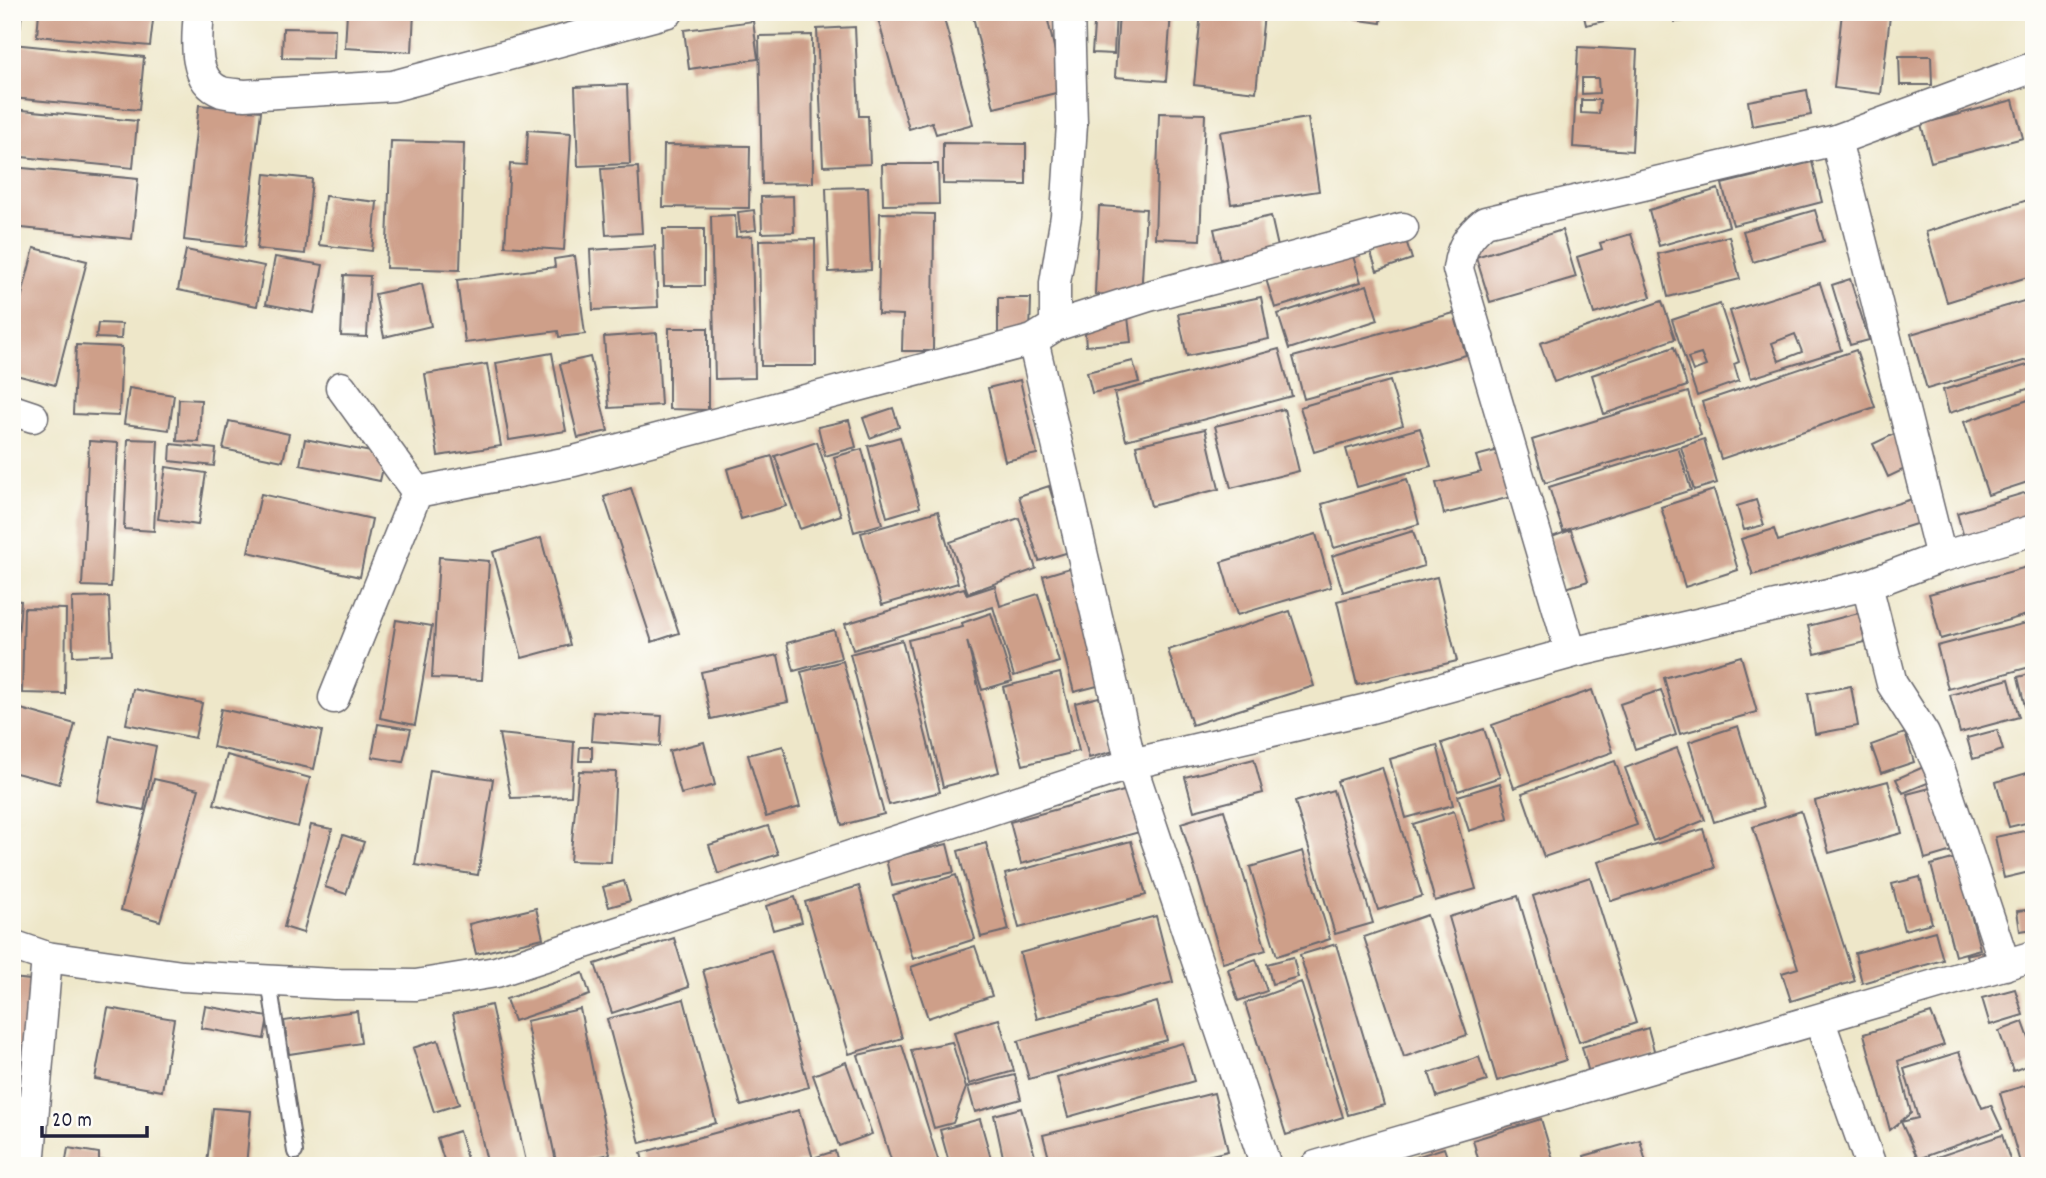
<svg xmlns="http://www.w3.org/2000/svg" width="2046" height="1178" viewBox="0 0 2046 1178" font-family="Dekko,sans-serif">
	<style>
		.building { fill: #ce9f89; fill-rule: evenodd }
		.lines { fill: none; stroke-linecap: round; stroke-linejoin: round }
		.lane-casing { stroke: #69676d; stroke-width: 18 }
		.street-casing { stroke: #69676d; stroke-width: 33 }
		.lane { stroke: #fff; stroke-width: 14 }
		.street { stroke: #fff; stroke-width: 30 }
	</style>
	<rect width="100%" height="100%" fill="#fdfcf7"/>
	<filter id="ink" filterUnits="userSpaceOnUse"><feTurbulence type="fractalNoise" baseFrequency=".0143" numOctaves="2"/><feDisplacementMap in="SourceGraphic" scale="14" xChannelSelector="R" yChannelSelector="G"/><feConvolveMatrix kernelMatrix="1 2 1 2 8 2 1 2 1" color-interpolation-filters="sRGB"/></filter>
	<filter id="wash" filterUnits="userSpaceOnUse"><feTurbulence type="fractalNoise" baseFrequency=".00686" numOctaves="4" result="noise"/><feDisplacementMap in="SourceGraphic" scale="28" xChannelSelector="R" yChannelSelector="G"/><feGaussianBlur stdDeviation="1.57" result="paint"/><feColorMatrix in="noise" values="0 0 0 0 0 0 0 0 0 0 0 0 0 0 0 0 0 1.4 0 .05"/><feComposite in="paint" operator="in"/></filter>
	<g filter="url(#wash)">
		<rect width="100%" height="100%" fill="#eee7c9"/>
		<g id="blocks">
			<path class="building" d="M12,12H22L19,38L12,37Z
				M39,12H154L150,46L37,36Z
				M347,12H414L412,52L345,48Z
				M876,12H942L973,124L936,134L932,122L909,129Z
				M972,12H1046L1064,91L994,108Z
				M1095,12H1116L1114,54L1092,53Z
				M1119,12H1171L1166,81L1115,77Z
				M1201,12L1264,14L1256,92L1194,85Z
				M1294,12H1345V19L1294,14Z
				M1352,12H1382L1381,23L1352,19Z
				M1583,12H1640V13L1586,25Z
				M1674,12H1757V14L1675,22Z
				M1842,12L1890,16L1881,94L1834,88Z
				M753,21L758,59L689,69L684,30Z
				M855,27L859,116H868L870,164L823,166L817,29Z
				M283,28L335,29L334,59L282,58Z
				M812,35L813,183L762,184L759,36Z
				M12,44L144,57L139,110L12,98Z
				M1578,47L1637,50L1632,151L1573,147ZM1582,78H1598L1599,93L1582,94ZM1581,100H1600L1599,114L1581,113Z
				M1899,56H1931L1932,85H1900Z
				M627,85L630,164L578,166L575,87Z
				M1807,90L1811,115L1752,126L1748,101Z
				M2013,100L2023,138L1931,162L1921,124Z
				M199,105L261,111L245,247L184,240Z
				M12,109L137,121L133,168L12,156Z
				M1159,113L1205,114L1200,240L1155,238Z
				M1308,118L1319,191L1231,204L1220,132Z
				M528,130L571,133L564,250L505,246L510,164L526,165Z
				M391,141L464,143L460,270L386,268Z
				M943,143L1026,144V185L943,184Z
				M664,145L750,146L749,208L663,207Z
				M1812,162L1822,202L1733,225L1722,184Z
				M882,164H938L939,204L883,205Z
				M12,167L138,179L132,239L12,227Z
				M638,167L642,233L606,235L601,169Z
				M265,174L312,179L305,254L257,249Z
				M868,187L871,270L829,272L826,188Z
				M1718,189L1729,226L1659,246L1649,210Z
				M325,196L377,202L372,251L319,245Z
				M793,196L794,232L762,233L761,197Z
				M2034,198V275L1947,302L1926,232Z
				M1099,206L1146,209L1141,297L1095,294Z
				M754,210L756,230L740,232L738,212Z
				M1815,210L1824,241L1753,262L1743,231Z
				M880,213L934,214L933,351H902L903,315L878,314Z
				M735,215L736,237L752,236L755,378L715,379L711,216Z
				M1271,216L1278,247L1221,260L1214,229Z
				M663,229H704V286H664Z
				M1562,230L1576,277L1490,302L1476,257Z
				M1404,234L1412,259L1377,271L1369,247Z
				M1631,234L1651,297L1594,314L1577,257L1602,249L1600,243Z
				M1729,236L1740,279L1668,297L1658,254Z
				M815,239L816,366H761L759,240Z
				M12,245L18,246L13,265H12Z
				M655,246L658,307L593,310L590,250Z
				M34,248L87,261L55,385L12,374V334Z
				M186,250L264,266L257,306L178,290Z
				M1352,253L1361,282L1275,308L1266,279Z
				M575,256L585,334L559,337L558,331L465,343L457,280L555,267L554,259Z
				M275,257L323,265L314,313L266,304Z
				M344,275L370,276L367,337L341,336Z
				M1850,279L1869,340L1850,345L1832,285Z
				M1820,283L1841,350L1751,378L1730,311ZM1795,334L1802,352L1779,361L1772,343Z
				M422,284L431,326L384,337L375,294Z
				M1367,285L1378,320L1289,349L1278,314Z
				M1261,297L1269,339L1187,356L1178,314Z
				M998,298H1031L1030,335L998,334Z
				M2034,298V358L1927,389L1911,334Z
				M1662,301L1675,339L1554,382L1540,343Z
				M1720,304L1739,362L1734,364L1739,381L1697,396L1672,320ZM1701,354L1706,366L1693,371L1688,358Z
				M1454,313L1466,355L1304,399L1293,357Z
				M1128,317L1131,342L1086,346L1084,321Z
				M98,323L122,324L121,339L96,338Z
				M669,328H708V410L669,409Z
				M657,333L661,405L609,408L604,337Z
				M76,345L122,347L119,416L73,414Z
				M1674,347L1687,386L1604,414L1592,375Z
				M1279,349L1292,396L1126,440L1114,393Z
				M1856,350L1875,407L1721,459L1702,402Z
				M552,353L566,431L509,440L496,363Z
				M590,357L608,431L578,438L560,364Z
				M1133,361L1139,382L1092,393L1087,372Z
				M2034,363V387L1949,413L1943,390Z
				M487,364L501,446L438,456L425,374Z
				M1020,380L1037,454L1005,461L988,388Z
				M1390,381L1403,425L1314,452L1300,407Z
				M129,388L174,395L169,430L124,424Z
				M1688,392L1701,435L1545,483L1532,440Z
				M2034,398V480L1988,495L1964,422Z
				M179,399L201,400L199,442L177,441Z
				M893,408L899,427L870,438L863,418Z
				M1284,409L1299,471L1231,488L1215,426Z
				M849,420L856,447L825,456L818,427Z
				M229,421L289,434L283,461L223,449Z
				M1420,428L1431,466L1357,487L1346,449Z
				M1205,429L1219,489L1151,506L1136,445Z
				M1894,434L1909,467L1888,477L1873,444Z
				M900,437L920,507L887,517L868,446Z
				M128,439L158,440L154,531L124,529Z
				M305,439L386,455L380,481L300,465Z
				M1704,439L1717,483L1694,490L1681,447Z
				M89,441L118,443L111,587L82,586Z
				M817,442L841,515L800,529L775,456Z
				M171,444L216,449L214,466L170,461Z
				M1678,447L1691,490L1563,531L1549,487Z
				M862,449L882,524L854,532L834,457Z
				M1499,450L1511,497L1444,514L1436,483L1481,472L1476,456Z
				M772,456L786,506L741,519L727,469Z
				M166,467L206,473L198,525L158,519Z
				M1407,479L1419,524L1334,548L1322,504Z
				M1049,486L1069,552L1039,561L1019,496Z
				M631,488L679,633L652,642L604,497Z
				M1714,490L1738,570L1685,587L1661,507Z
				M2034,490V527L1967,548L1957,513Z
				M261,494L372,519L360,577L248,552Z
				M1915,498L1922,522L1753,575L1741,539L1774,529L1778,541Z
				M1756,500L1764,525L1744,530L1737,506Z
				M938,511L958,583L882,605L861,533Z
				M1019,518L1036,569L968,593L950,542Z
				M1571,530L1588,581L1566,588L1549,538Z
				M1413,531L1424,566L1343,592L1332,556Z
				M1316,534L1331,587L1237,615L1221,562Z
				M541,538L570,645L522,658L493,552Z
				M439,557L489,561L482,680L432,678Z
				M2034,565V613L1941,639L1929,594Z
				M1073,567L1105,684L1074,692L1043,576Z
				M1437,577L1457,661L1357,685L1337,601Z
				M995,586L1000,606L1038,594L1059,662L1014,676L993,607L853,650L845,624L964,588L967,595Z
				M109,597L112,654L73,656L72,598Z
				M12,600L21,601L14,687H12Z
				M24,608L66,609L65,694L22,693Z
				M1290,611L1314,686L1192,725L1168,650Z
				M991,613L1012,681L982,690L967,641L999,772L943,787L908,640L963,627L962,623Z
				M1859,613L1865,642L1815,654L1808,626Z
				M396,620L432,626L415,725L380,718Z
				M2034,621V666L1948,689L1937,646Z
				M834,630L841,658L794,671L787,643Z
				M902,640L940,792L889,805L850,654Z
				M778,655L788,702L711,719L701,672Z
				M1741,656L1757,712L1680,734L1664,678Z
				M843,661L884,814L842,825L801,672Z
				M1060,673L1079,751L1023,765L1003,687Z
				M2034,673V718L2028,719L2018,677Z
				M2009,679L2019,717L1960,733L1950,695Z
				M1851,686L1858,726L1815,734L1808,694Z
				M133,689L202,703L195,738L126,724Z
				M1592,690L1613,752L1514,788L1492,725Z
				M1661,690L1676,735L1635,749L1620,704Z
				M1099,697L1114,751L1089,758L1075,703Z
				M21,709L75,724L59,784L12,772V742Z
				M221,709L322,731L314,769L213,747Z
				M593,712L662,716L660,746L591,741Z
				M378,724L411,729L403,762L372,757Z
				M1738,726L1763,807L1714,822L1689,742Z
				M1484,729L1500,777L1458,791L1442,743Z
				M1997,730L2003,750L1973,759L1967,738Z
				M1905,733L1914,762L1881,773L1871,745Z
				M499,734L574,742L571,796L511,798Z
				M110,736L156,746L144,810L97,801Z
				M704,742L715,785L681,794L669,751Z
				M1437,745L1453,805L1406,818L1390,759Z
				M783,746L800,807L766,817L748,755Z
				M580,747H592V761H579Z
				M1677,748L1705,820L1653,841L1625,768Z
				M227,755L310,778L298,827L214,804Z
				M1254,759L1263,793L1194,811L1185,777Z
				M1615,761L1637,825L1544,857L1522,793Z
				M1928,765L1935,780L1903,793L1896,779Z
				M1382,767L1422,896L1378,910L1337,781Z
				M430,770L493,779L478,875L415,865Z
				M579,771L616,772L611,862L570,861Z
				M2034,771V821L2009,827L1996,782Z
				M154,779L199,789L160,921L121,910Z
				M1888,781L1902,833L1829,853L1815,801Z
				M1500,783L1508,818L1469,831L1458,796Z
				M1934,787L1952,851L1925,859L1907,794Z
				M1131,789L1143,831L1021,864L1010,822Z
				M1333,790L1373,923L1335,934L1295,802Z
				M1224,810L1266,950L1223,963L1181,823Z
				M1454,811L1476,889L1435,901L1413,824Z
				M1801,811L1855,981L1791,1001L1782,973L1798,968L1753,827Z
				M311,825L332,829L303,933L284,927Z
				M768,826L778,854L718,874L709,845Z
				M1703,829L1715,868L1611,901L1598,862Z
				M2034,829V871L2004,878L1995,837Z
				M343,835L364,842L346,894L325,887Z
				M1131,841L1146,895L1019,928L1005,874Z
				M986,843L1009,930L981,937L958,851Z
				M947,844L954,872L892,886L886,859Z
				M1303,851L1330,939L1277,956L1250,867Z
				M1956,858L1980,949L1955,956L1931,865Z
				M956,875L975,939L913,959L893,895Z
				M1590,877L1636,1023L1579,1042L1533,896Z
				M1920,877L1932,923L1904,930L1892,884Z
				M624,881L630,901L609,907L603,887Z
				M859,886L902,1038L849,1054L805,902Z
				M1518,896L1566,1060L1497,1081L1449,917Z
				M795,897L802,922L773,930L766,906Z
				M536,908L543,938L476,954L469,924Z
				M2034,909V929L2020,931L2017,911Z
				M1427,915L1467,1035L1404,1057L1364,937Z
				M1156,916L1173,982L1037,1019L1020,953Z
				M1935,931L1943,960L1862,983L1855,953Z
				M674,938L689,987L612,1013L595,964Z
				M1336,944L1384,1105L1348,1115L1300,955Z
				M975,946L992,996L928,1018L911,967Z
				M771,950L809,1087L741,1106L703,970Z
				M1983,951L1985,961L1969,965L1966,955Z
				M1293,957L1298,977L1272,984L1267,964Z
				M1256,959L1267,991L1238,1001L1228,969Z
				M583,973L590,995L514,1021L506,999Z
				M12,978L30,980L17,1148H12Z
				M1301,982L1343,1117L1286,1135L1245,1003Z
				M2015,989L2023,1015L1990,1025L1982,998Z
				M2034,990V1007H2033L2029,992Z
				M684,999L716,1123L640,1143L607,1019Z
				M1157,1002L1167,1040L1029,1079L1018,1041Z
				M491,1005L527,1166H488L453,1014Z
				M205,1006L268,1017L264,1039L201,1028Z
				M108,1008L174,1019L162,1091L95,1079Z
				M580,1009L610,1154L557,1166L526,1021Z
				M357,1011L361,1043L289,1054L284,1021Z
				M1931,1013L1944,1045L1898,1061L1911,1113L1890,1130L1864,1034Z
				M999,1019L1014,1071L969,1084L954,1032Z
				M2023,1022L2034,1052V1063L2013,1071L1999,1031Z
				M1648,1028L1655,1054L1589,1073L1582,1047Z
				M438,1040L459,1104L434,1112L413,1048Z
				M952,1042L966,1088L953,1123L934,1128L911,1050Z
				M1183,1043L1194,1081L1068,1117L1057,1078Z
				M902,1045L940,1166H893L858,1055Z
				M1959,1052L1982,1108L1991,1105L2002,1129L1918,1159L1901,1122L1918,1118L1904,1069Z
				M1479,1057L1487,1081L1437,1097L1429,1073Z
				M846,1062L872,1134L839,1146L813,1075Z
				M1015,1075L1021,1099L975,1112L968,1087Z
				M2034,1083V1166H2021L2000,1093Z
				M1214,1093L1228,1151L1167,1166H1051L1043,1135Z
				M213,1108L251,1111L246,1166L207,1164Z
				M1021,1108L1038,1166H1005L994,1115Z
				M799,1110L813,1159L786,1166H644L641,1153Z
				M980,1119L993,1166H950L940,1130Z
				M1541,1119L1555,1166H1480L1473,1140Z
				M459,1131L469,1166H446L437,1138Z
				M2002,1135L2012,1166H1937L1934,1158Z
				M1640,1140L1647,1166H1587L1584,1156Z
				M68,1148L99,1153V1160L118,1163L117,1166H65Z
				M1444,1148L1450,1166H1391V1165Z
				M835,1151L839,1166H815L816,1157Z
				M628,1159L630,1166H603V1165Z"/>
		</g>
	</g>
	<g filter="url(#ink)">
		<use href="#blocks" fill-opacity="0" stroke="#69676d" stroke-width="2"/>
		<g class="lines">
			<g class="lane-casing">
				<path id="lane" d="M269,981L295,1152"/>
			</g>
			<g class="street-casing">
				<path id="street" d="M199,12C197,37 191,81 222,92C229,94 238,94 245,95L393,86L668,12
					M1836,140L1941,557
					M1055,326V283L1066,216L1072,124L1069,12
					M1033,340L1131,764L1266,1166
					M341,387L417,492L574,461L1033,340L1055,326L1149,296L1403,228
					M12,410L33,417
					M1867,585L1892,684L1924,734L1940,770L2005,965
					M1571,653L1458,269C1461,247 1468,236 1485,222L1836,140L2034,67
					M334,698L417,492
					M12,945L47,957L182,976L334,984L416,985L496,972L1131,764L1367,709L1571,653L1867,585L1941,557L2034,530
					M1819,1019L1871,1166
					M29,1166L47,957
					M1316,1166L2034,956"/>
			</g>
			<use href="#lane" class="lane"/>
			<use href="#street" class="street"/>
		</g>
	</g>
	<rect width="2046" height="1178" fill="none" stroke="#fdfcf7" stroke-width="42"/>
	<path d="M42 1126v10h105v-10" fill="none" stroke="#22223b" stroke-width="3.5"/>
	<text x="52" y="1126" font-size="21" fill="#22223b" stroke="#fdfcf7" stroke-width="5" paint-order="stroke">20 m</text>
</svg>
